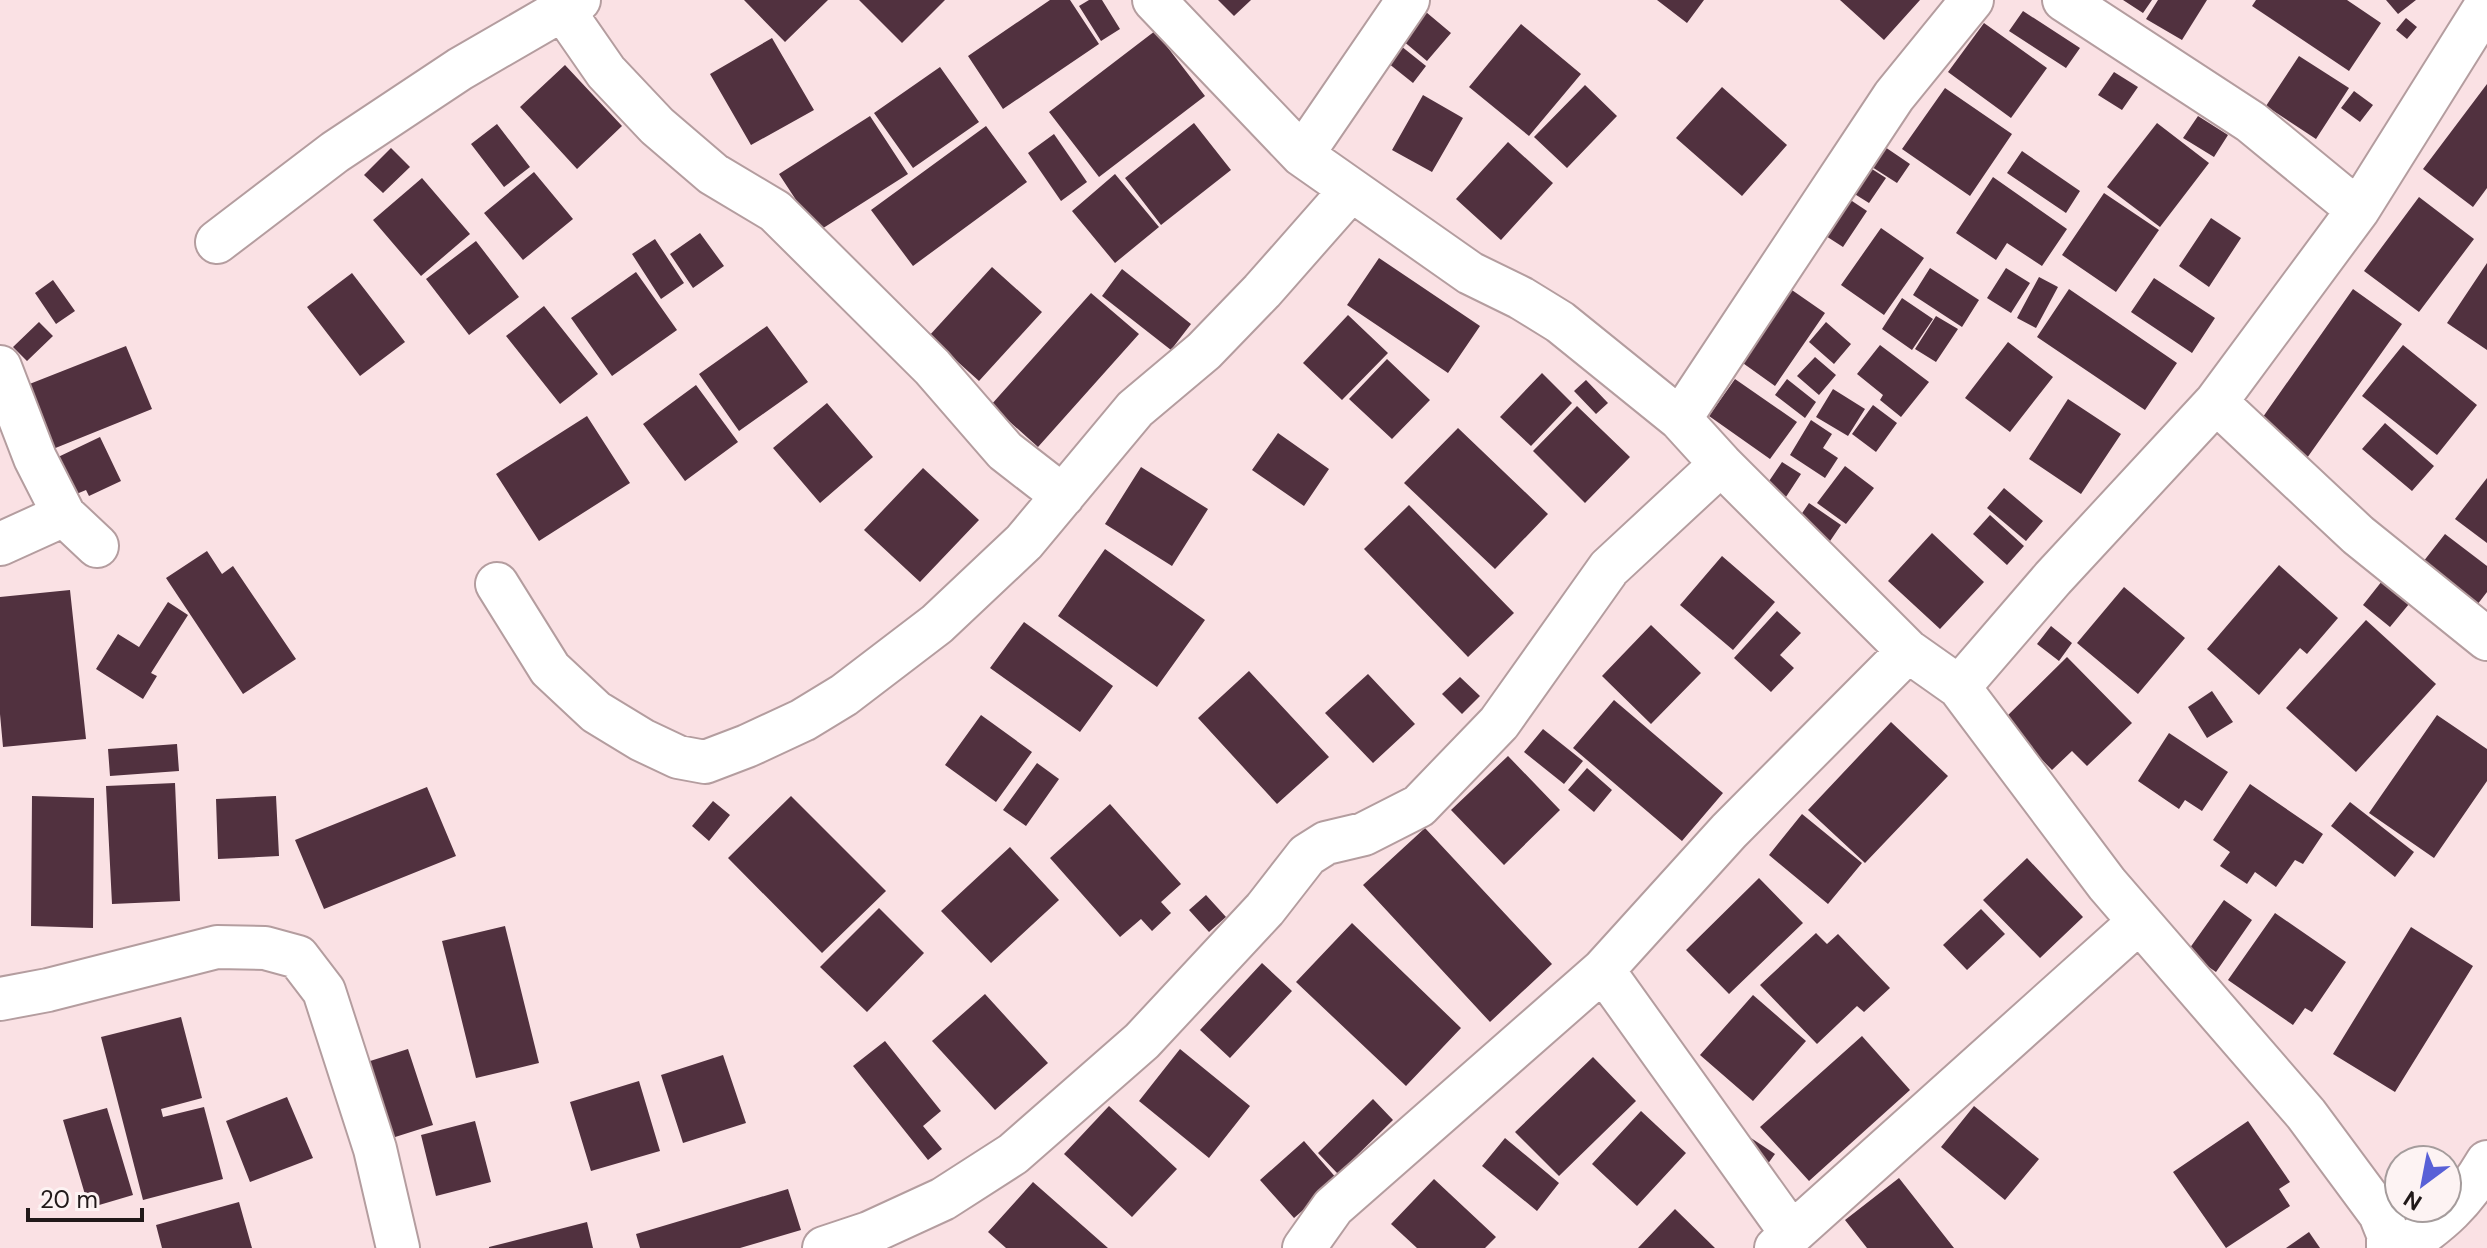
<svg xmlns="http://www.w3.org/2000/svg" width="2487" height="1248" viewBox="0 0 2487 1248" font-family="'DM Sans',sans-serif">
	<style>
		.building { fill: #51313f }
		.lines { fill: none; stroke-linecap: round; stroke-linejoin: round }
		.minor-casing { stroke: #b49d9f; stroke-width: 46 }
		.minor { stroke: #fff; stroke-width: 42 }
	</style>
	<rect width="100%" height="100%" fill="#fae1e4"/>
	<path class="building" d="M744,0H828L785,42Z
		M859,0H945L902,43Z
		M1050,0H1070L1099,44L1003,109L968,56Z
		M1089,0H1102L1120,29L1101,41L1079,6Z
		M1218,0H1251L1234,16Z
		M1657,0H1704L1687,23Z
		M1840,0H1920L1884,40Z
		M2123,0H2152L2143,13Z
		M2158,0H2207L2182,40L2146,19Z
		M2256,0H2347L2381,23L2349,71L2252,6Z
		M2386,0H2416L2398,14Z
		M2023,11L2080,48L2066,68L2009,31Z
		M1426,12L1451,33L1427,61L1402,40Z
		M2406,18L2417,27L2407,39L2396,30Z
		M1984,23L2047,68L2011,118L1948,72Z
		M1521,24L1581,74L1529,136L1469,87Z
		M1155,31L1205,96L1099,177L1049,112Z
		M772,38L814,110L751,145L710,74Z
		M1401,46L1426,66L1413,83L1388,63Z
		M2299,56L2349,88L2316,139L2266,106Z
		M565,65L622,126L577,169L520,107Z
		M940,67L979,122L913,168L874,113Z
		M2114,72L2138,87L2122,110L2098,95Z
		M2487,84V188L2473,207L2423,169Z
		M1585,85L1617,116L1567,168L1534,137Z
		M1722,87L1787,145L1742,196L1676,138Z
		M1945,88L2012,134L1970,196L1902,149Z
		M2354,91L2373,105L2360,122L2341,108Z
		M1423,95L1463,118L1432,172L1392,150Z
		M870,116L908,174L817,232L779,174Z
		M2198,116L2228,135L2214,157L2183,138Z
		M1194,123L1231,170L1161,225L1125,178Z
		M2157,123L2209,163L2160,227L2107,187Z
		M497,124L530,167L504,187L471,144Z
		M986,126L1027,182L913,266L871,210Z
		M1054,134L1087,182L1061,201L1028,153Z
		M1508,142L1553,183L1501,240L1456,199Z
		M1885,147L1910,164L1897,183L1872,167Z
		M391,148L410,167L383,193L364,175Z
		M2022,151L2080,191L2066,213L2007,173Z
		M1861,162L1886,178L1869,203L1845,188Z
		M534,172L573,219L523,260L484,213Z
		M1115,174L1159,227L1115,263L1072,211Z
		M1993,177L2067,229L2042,266L2007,243L1996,260L1956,233Z
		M422,178L470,234L421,276L373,220Z
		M1840,193L1867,211L1843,247L1815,229Z
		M2104,193L2159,230L2116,292L2062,255Z
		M2419,197L2474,239L2419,312L2364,271Z
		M2211,218L2241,238L2209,287L2179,266Z
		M1881,228L1924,258L1884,315L1841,285Z
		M700,233L724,266L693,288L670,254Z
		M655,239L684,283L661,299L632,254Z
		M476,241L519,297L469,335L426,279Z
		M1379,258L1480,326L1448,373L1347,305Z
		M2487,263V350L2447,323Z
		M992,267L1042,312L979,381L929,336Z
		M1930,268L1979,300L1962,327L1913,295Z
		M2006,268L2030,283L2011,313L1987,298Z
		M1122,269L1191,324L1171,350L1102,296Z
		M636,272L677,330L612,376L571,318Z
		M352,273L405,342L360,376L307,307Z
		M2039,277L2058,287L2036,328L2017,318Z
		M2154,278L2215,318L2192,353L2131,312Z
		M53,280L75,311L56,324L35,293Z
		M1789,288L1825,313L1775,386L1740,361Z
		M2069,289L2177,363L2145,410L2037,337Z
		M2353,289L2402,324L2307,458L2258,424Z
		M1091,293L1139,334L1038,447L991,405Z
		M1902,298L1933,319L1912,350L1882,329Z
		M544,306L598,374L560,404L506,336Z
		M1348,315L1388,353L1342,400L1303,363Z
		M1936,316L1958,329L1936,362L1915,349Z
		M39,322L53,336L27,361L13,347Z
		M1826,322L1851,344L1834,364L1809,342Z
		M767,326L808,382L739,431L699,374Z
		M2008,342L2053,377L2010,432L1965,398Z
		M1880,345L1929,382L1901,417L1880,400L1883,395L1857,374Z
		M2403,345L2477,405L2437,455L2362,396Z
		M126,346L152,409L53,449L27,385Z
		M1815,357L1836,375L1819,395L1797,376Z
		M1387,359L1430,400L1392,439L1349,399Z
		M1542,373L1572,403L1531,446L1500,417Z
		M1735,379L1797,422L1770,459L1709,416Z
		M1787,379L1816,402L1805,418L1775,395Z
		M1586,380L1608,403L1596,414L1574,391Z
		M696,385L738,442L685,481L643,424Z
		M1833,389L1865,409L1848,436L1816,417Z
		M2068,399L2121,434L2081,494L2029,459Z
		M827,403L873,457L820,503L773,448Z
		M1873,405L1897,423L1876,452L1852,434Z
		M1577,406L1630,457L1585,503L1533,451Z
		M587,416L630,483L539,541L496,474Z
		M1811,420L1832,434L1823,448L1838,458L1825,478L1790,455Z
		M2385,423L2434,466L2412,491L2362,449Z
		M1458,428L1548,514L1495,569L1404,483Z
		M1278,433L1329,469L1304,506L1252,470Z
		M100,437L121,481L89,496L86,490L74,495L56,458Z
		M1782,462L1801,474L1784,500L1765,487Z
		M1845,466L1874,488L1846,524L1817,503Z
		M1141,467L1208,509L1172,566L1105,524Z
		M923,468L979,520L920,582L864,530Z
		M2487,478V543L2455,519Z
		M2004,488L2043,521L2026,541L1987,508Z
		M1809,503L1841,525L1826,547L1794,525Z
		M1409,505L1514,613L1468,657L1364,549Z
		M1990,515L2024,546L2007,565L1973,534Z
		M1932,533L1984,582L1940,629L1888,581Z
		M2445,534L2487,566V592L2477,605L2423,562Z
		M1105,549L1205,620L1157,687L1058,616Z
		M207,551L222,574L233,566L296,659L243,694L166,578Z
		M1722,556L1775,602L1733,650L1680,605Z
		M2279,565L2338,618L2307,654L2300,648L2259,695L2207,649Z
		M2382,581L2409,604L2390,627L2363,605Z
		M2124,587L2185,638L2138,694L2077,643Z
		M70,590L86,739L3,747L0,714V597Z
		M168,602L188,615L151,673L157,676L143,699L96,669L118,634L139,647Z
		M1777,611L1801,633L1780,655L1794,668L1771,692L1734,658Z
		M2366,620L2436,684L2356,772L2286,708Z
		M1024,622L1113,686L1080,732L990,668Z
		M1651,625L1701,673L1651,724L1602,676Z
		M2051,626L2072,643L2059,661L2037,644Z
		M2067,657L2132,723L2087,766L2072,751L2052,770L2003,720Z
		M1249,671L1329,757L1277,804L1198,718Z
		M1368,674L1415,724L1373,763L1325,713Z
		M1460,677L1480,696L1462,714L1442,694Z
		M2212,691L2233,722L2207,738L2188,707Z
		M1614,700L1723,793L1682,841L1573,748Z
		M981,715L1032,752L996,802L945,765Z
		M2437,715L2487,749V781L2434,858L2369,813Z
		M1891,722L1948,776L1865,863L1808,810Z
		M1543,729L1583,761L1564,784L1524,752Z
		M2169,733L2228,772L2202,811L2185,800L2179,809L2138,781Z
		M177,744L179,771L110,776L108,749Z
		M1508,756L1560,810L1504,865L1451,810Z
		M1037,763L1059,779L1026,826L1003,810Z
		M1587,768L1612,790L1594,812L1568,790Z
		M175,783L180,901L112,904L106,786Z
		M2250,784L2323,834L2303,864L2295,860L2276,887L2255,872L2247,884L2220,866L2230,852L2213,840Z
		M427,787L456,856L324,909L295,840Z
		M32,796L94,798L93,928L31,926Z
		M276,796L279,856L218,859L216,799Z
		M791,796L886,891L822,953L728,858Z
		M713,801L730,815L709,841L692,826Z
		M2350,802L2414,852L2395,877L2331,826Z
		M1110,804L1181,884L1161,902L1171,913L1152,931L1141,919L1120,937L1050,858Z
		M1802,814L1862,863L1828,904L1769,855Z
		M1425,828L1552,964L1490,1022L1363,885Z
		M1010,847L1059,900L991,963L941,911Z
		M2027,858L2083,917L2040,958L1983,900Z
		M1759,878L1803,923L1729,994L1686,950Z
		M1206,895L1226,917L1209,932L1189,910Z
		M2224,900L2252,920L2216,972L2187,952Z
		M879,908L924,953L867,1012L820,967Z
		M1981,909L2005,934L1967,970L1943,945Z
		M2275,913L2346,962L2312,1012L2305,1008L2293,1025L2228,980Z
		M1352,923L1461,1028L1406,1086L1296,982Z
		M505,926L539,1063L476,1078L442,941Z
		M2411,927L2473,966L2395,1092L2333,1054Z
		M1816,933L1827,944L1838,934L1890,988L1864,1012L1857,1006L1817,1044L1760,985Z
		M1262,963L1292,991L1230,1058L1200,1030Z
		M985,994L1048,1063L995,1110L932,1041Z
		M1753,995L1806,1041L1753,1101L1700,1055Z
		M181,1017L202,1098L161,1109L163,1117L204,1107L223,1179L143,1200L101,1037Z
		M1862,1036L1910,1090L1809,1181L1760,1127Z
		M885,1041L941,1111L923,1126L942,1149L928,1160L853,1066Z
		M408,1049L433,1125L392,1138L367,1062Z
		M1180,1049L1250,1106L1209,1158L1139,1101Z
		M723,1055L746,1123L683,1143L661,1075Z
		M1593,1057L1636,1101L1559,1176L1515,1132Z
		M639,1081L660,1151L591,1171L570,1102Z
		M287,1097L313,1158L250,1182L226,1121Z
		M1373,1099L1393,1120L1338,1174L1318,1153Z
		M1109,1106L1177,1169L1132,1217L1064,1154Z
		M1974,1106L2039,1159L2005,1200L1941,1147Z
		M107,1108L133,1195L89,1208L63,1120Z
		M1641,1111L1686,1153L1637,1206L1592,1164Z
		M475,1121L491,1182L436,1196L421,1135Z
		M2248,1121L2290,1182L2279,1189L2290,1206L2226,1248L2173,1172Z
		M1505,1138L1559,1183L1537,1211L1482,1166Z
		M1751,1138L1775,1154L1762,1172L1739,1156Z
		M1304,1141L1338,1180L1294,1218L1260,1180Z
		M1899,1178L1954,1248H1867L1845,1220Z
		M1434,1179L1496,1237L1485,1248H1417L1391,1224Z
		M1033,1182L1108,1248H1006L988,1232Z
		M788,1189L801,1230L740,1248H640L636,1234Z
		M239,1202L252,1248H162L156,1225Z
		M1675,1209L1715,1248H1638Z
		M587,1222L593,1248H489V1247Z
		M2309,1232L2320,1248H2286Z"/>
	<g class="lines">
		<g class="minor-casing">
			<path id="minor" d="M1154,0L1302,155L1470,273L1521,298L1560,322L1680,419L1721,464L1908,651L1959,687L2107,884L2306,1114L2380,1214L2388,1234V1248
				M2064,0L2251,122L2358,210
				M563,10L606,72L657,126L713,174L775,211L932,367L1005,451L1063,496
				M1302,155L1408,0
				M217,242L335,152L460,69L579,0
				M0,367L35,458L64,515L97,546
				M2216,402L2358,535L2487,639
				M1680,419L1894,96L1972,0
				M0,544L64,515
				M497,584L550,669L596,712L642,740L678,757L705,762L747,746L803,720L844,695L937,624L1024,542L1135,409L1204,351L1262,291L1351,190
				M1959,687L2053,578L2216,402L2358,210L2487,4
				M1603,970L1792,1234
				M0,999L48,990L217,947L265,948L298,957L324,991L375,1149L398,1248
				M824,1248L869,1233L943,1199L1013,1154L1142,1041L1265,909L1307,855L1326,843L1364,834L1419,806L1499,723L1609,568L1721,464
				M1304,1248L1333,1207L1603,970L1729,831L1908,651
				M1776,1248L2139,922
				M2403,1248C2442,1221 2463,1203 2487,1162"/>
		</g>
		<use href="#minor" class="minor"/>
	</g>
	<g transform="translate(2423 1184) rotate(212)"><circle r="38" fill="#fdf3f3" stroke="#a59c9c" stroke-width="2"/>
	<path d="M0-6L14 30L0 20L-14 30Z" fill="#5860d7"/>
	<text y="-12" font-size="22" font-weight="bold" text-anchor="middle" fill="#211919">N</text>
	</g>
	<path d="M28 1208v12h114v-12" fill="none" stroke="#211919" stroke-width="4"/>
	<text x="40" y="1208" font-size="24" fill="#211919" stroke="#fdf3f3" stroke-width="6" paint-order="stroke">20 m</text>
</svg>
